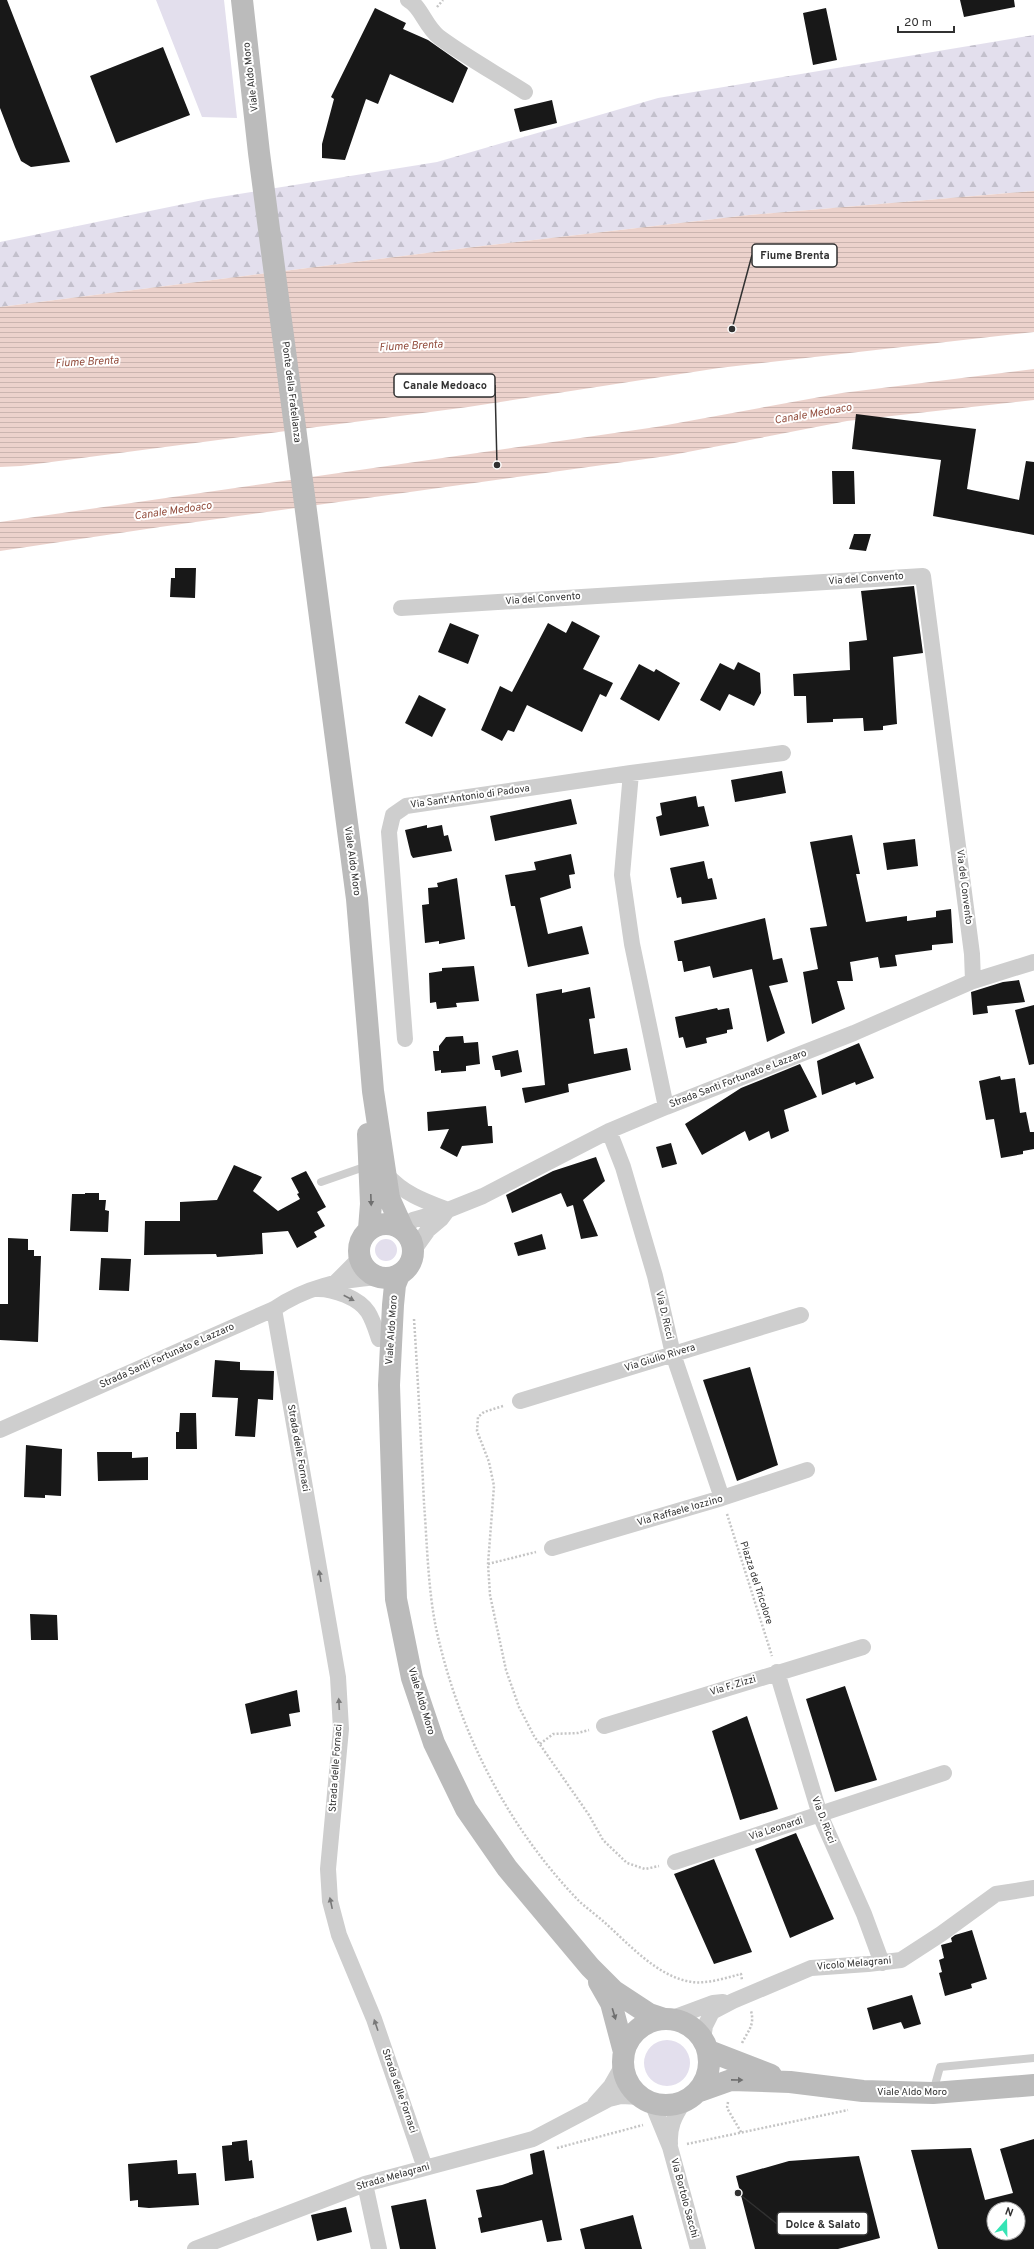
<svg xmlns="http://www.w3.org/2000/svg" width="1034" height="2249" viewBox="0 0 1034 2249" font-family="Overpass,sans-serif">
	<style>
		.grass { fill: #e3dfed }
		.forest { fill: url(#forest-firs) }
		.water { fill: url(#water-rules) }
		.building { fill: #181818; fill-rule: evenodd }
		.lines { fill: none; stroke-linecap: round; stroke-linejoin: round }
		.path { stroke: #c5c5c5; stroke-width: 2.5; stroke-dasharray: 2 2; stroke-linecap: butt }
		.lane { stroke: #cecece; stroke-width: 8 }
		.street { stroke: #cecece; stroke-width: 16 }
		.secondary { stroke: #bbb; stroke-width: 22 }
		.oneway { fill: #6f6f6f }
		.oneway2 { fill: #787878 }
		.labels { text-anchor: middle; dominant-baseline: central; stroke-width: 4; stroke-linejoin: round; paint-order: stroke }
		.street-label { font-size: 10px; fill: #313131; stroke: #fff }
		.water-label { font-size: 11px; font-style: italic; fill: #934e3e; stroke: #fff }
		.leader { fill: none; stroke: #313131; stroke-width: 1.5 }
		.callout-dot { fill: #313131; stroke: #fff; stroke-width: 1.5 }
		.callout { fill: #fff; stroke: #313131; stroke-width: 1.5 }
		.callout-label { font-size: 11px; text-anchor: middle; font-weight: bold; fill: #313131 }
	</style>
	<defs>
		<pattern id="forest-firs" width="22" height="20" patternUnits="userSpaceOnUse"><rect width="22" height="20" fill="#e3dfed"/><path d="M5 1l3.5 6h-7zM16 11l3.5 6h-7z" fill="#c3c0cc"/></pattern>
		<pattern id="water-rules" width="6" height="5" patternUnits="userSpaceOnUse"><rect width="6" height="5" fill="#ecd2cc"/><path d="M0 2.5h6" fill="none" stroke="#cbb5b0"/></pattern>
	</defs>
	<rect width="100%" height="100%" fill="#fff"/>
	<path class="grass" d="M156,0H224L237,118L202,117Z
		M375 1250a11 11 0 1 1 22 0a11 11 0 1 1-22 0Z
		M644 2063a23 23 0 1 1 46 0a23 23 0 1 1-46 0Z"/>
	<path class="forest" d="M1034,35V191L749,215L474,247L0,307V242L208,199L437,162L658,98Z"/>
	<path class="water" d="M1034,191V332L719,368L468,407L21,466L0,467V307L474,247L749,215Z
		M1034,369V400L847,421L667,456L160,527L0,551V522L656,427L842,393Z"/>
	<path class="building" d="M0,0H7L70,162L31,167L21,161L15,147L0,108Z
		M960,0H1014L1015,7L964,17Z
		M375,8L406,23L403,29L428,40L468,68L453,103L390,74L378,104L366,99L345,160L322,158V144L334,99L331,97Z
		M826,8L837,60L813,65L803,13Z
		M163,47L190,115L116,143L90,76Z
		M552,100L557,123L520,132L514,109Z
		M856,414L976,429L967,489L1019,500L1026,461L1034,462V535L933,516L941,460L852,449Z
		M832,471H854L855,504H833Z
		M854,534H871L866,551L849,549Z
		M175,568H196L195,598L170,597L171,578H175Z
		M914,586L923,653L893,657L897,724L883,726V730L864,731L863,718L833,719V722L807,723L806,696H794L793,674L850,670L849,642L867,640L861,591Z
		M572,621L600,636L583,669L613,683L606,697L600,694L582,732L527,705L514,732L508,730L502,741L481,730L500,686L512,692L548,623L566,633Z
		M450,623L479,635L468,664L438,652Z
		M738,662L760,673L761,693L754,706L729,694L720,711L700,700L720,663L734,670Z
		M639,664L654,672L656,669L680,683L659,721L620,699Z
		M419,695L446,709L432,737L405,723Z
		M782,771L786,793L735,802L731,780Z
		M696,796L698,807L704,806L709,826L660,836L656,817L662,815L660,803Z
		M571,799L577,824L495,841L490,816Z
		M427,825V828L442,825L444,836L448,835L452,851L413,858L411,855L405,830Z
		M852,835L860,874H856L866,922L907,916V921L936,917V911L951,909L953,943L932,945V950L895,955L897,966L880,968L878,957L850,962L853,981H837L845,1009L812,1024L803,972L818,969L810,928L827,926L810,842Z
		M915,839L918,866L887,870L883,843Z
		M571,854L575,874L569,875L571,888L540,898L548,934L582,926L589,954L528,967L515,906H511L505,875L536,870L534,862Z
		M704,861L708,879L712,878L717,899L682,904L681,897L677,898L670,868Z
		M457,878L465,939L439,944V941L425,943L422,905L429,904L428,888L438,887L437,883Z
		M765,918L773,960L782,958L788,982L769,986L785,1033L767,1042L752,969L713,978L710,966L684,972L682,961H678L674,941Z
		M474,966L479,1001L456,1003L457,1007L437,1009L436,1002L430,1003L429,973L442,971V968Z
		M1019,980L1025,1002L987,1006L988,1013L973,1015L971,992L1003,982Z
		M590,987L595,1018L589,1019L594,1054L627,1048L631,1070L568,1084L569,1092L525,1103L522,1088L545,1085L536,994L562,989V993Z
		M1034,1005V1064L1029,1065L1015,1010Z
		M717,1008L718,1010L729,1008L733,1029L727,1030V1033L706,1038L707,1043L686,1048L683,1037L679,1038L675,1017Z
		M463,1036L464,1043L478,1042L480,1064L466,1066V1071L441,1073V1070L435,1071L433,1051H439V1046L446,1037Z
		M859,1043L874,1078L856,1085L855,1082L822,1095L817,1061Z
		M518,1050L522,1072L501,1077L500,1070H495L492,1056Z
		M800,1064L817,1097L784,1110L789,1131L771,1139L769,1131L749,1141L745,1131L702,1155L685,1124L741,1088Z
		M1000,1076L1001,1080L1015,1078L1020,1113L1026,1112L1030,1132H1034V1149L1023,1151V1154L1001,1158L994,1119L986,1120L979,1081Z
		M486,1106L488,1126H492L493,1143L462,1146L457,1157L440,1148L449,1129L428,1131L427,1112Z
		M671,1143L677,1164L662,1168L656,1147Z
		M596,1157L605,1181L583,1200L598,1236L581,1239L573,1205L567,1207L561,1193L512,1213L506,1195L553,1171Z
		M234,1165L262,1177L253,1191L278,1211L300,1199L297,1194L299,1193L291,1178L306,1171L326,1207L317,1212L325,1226L314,1232L317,1237L297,1248L288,1231L262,1233L263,1254L217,1257L216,1254L144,1255L145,1221H180V1202L217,1200Z
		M85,1193H99V1200H106L105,1210L109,1211L108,1232L70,1231L72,1194H85Z
		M542,1234L546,1249L518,1256L514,1243Z
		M8,1238L28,1239V1250H34V1256H41L38,1342L0,1340V1304H8Z
		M101,1258L131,1259L129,1291L99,1290Z
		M215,1360L240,1362V1370L274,1371L273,1400L258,1399L255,1437L235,1436L238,1398L212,1397Z
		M750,1367L778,1465L737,1481L703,1380Z
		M180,1413H196L197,1449H176V1432H179Z
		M26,1445L62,1449L61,1496L45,1495V1498L24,1497Z
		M97,1452H132V1458L148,1457V1480L98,1481Z
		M30,1614L57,1615L58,1640H31Z
		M845,1686L877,1780L835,1792L806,1699Z
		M297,1690L300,1712L289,1714L291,1726L251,1734L245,1704Z
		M747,1716L778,1809L740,1820L712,1731Z
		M796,1833L834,1919L790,1938L755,1849Z
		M714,1859L752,1952L714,1964L674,1874Z
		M972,1930L987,1979L971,1984L972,1988L945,1996L939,1973L942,1972L939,1960L944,1958L941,1945L952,1942L951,1938L955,1935Z
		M912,1995L921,2024L904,2029L901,2022L873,2030L867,2008Z
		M1034,2139V2249H938L911,2150L971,2148L985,2200L1013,2193L1000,2149ZM994,2209H1018V2233H994Z
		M247,2140L249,2161L252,2160L254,2178L225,2181L222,2146L232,2145V2142Z
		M544,2150L562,2240L547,2242L542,2220L481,2233L478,2218L482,2217L476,2190L502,2185L533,2174L530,2154Z
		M859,2156L880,2238L838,2249H755L736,2176L789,2161Z
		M177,2160L178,2174L196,2173L199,2205L149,2208L138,2207V2200L130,2201L128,2164Z
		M426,2199L436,2249H400L391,2206Z
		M346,2207L352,2232L317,2241L311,2215Z
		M633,2215L642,2249H585L580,2229Z"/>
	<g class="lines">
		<path class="path" d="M437,7L443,0
			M414,1319C418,1380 421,1441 424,1503C427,1542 428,1589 436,1628C458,1729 506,1825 578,1900C585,1907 595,1914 603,1921C628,1943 657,1977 692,1982C708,1984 725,1978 741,1974L742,1980
			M503,1406L484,1412L478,1417L477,1431L489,1462L494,1486L488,1564L490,1595L506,1670L519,1707L534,1736L589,1815L603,1840L627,1863L645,1869L659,1866
			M727,1514L772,1656
			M488,1564L536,1552
			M540,1744L553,1734L578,1733L589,1730
			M742,2043C748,2031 755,2025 751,2011
			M728,2102L727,2108L741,2132
			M687,2144L848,2110
			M557,2148L643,2125"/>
		<path class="lane" d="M321,1182L367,1166
			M933,2092L940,2067L1034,2058"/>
		<path class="street" d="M408,0C421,6 425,26 439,37C466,57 497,74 525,92
			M401,608L923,576L972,954L973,981
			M631,773L622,875L632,944L666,1107
			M405,1039L389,832L393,815L406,806L631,773L783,753
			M609,1131L623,1167L655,1276L673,1354L722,1498
			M386,1174C404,1194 424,1201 448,1210
			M403,1229L413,1220L448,1210L483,1196L609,1131L666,1107L854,1033L973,981L1034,962
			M413,1251L428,1230L441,1219L447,1211
			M335,1283L359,1259
			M318,1289C334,1289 359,1298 368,1312C373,1320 376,1330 379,1339
			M274,1309L338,1677L341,1729L328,1869L330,1901L339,1935L374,2019L425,2168
			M520,1401L801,1315
			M0,1430L274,1309C306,1287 340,1280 378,1277
			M552,1548L722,1498L807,1470
			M777,1672L820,1815L864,1914L882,1963
			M604,1726L863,1647
			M675,1862L944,1773
			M670,2019L713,2003L723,2002
			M703,2039L705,2026L712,2012L733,2001L811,1968L868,1964L901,1960L941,1934L996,1894L1034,1888
			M652,2103L670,2147L698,2249
			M595,2104L611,2086L623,2065
			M670,2144C669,2127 674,2117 683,2103
			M365,2184L379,2249
			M195,2249L365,2184L533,2139L609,2099L621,2096L641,2097"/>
		<path class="secondary" d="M242,0L259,153L357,899L373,1091L389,1198L403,1229
			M368,1134L371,1204L369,1229
			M359 1251a27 27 0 1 1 54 0a27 27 0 1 1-54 0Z
			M399,1275L395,1285L393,1305L389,1385L396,1599L412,1678L434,1743L466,1809L507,1868L590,1967L614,1991L649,2014L664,2019
			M599,1982L611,2003L624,2052
			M623 2062a43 43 0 1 1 86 0a43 43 0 1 1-86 0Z
			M709,2051L771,2075
			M700,2091L731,2080L790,2082L863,2091L933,2093L1034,2085"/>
	</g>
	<defs><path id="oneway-solid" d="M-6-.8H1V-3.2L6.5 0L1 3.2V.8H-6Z"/></defs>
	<g class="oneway">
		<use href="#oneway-solid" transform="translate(371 1200) rotate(88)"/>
		<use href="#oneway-solid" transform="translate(614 2014) rotate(73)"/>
		<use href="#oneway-solid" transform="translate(737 2080) rotate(1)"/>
	</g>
	<g class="oneway2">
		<use href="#oneway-solid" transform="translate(349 1298) rotate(27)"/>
		<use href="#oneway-solid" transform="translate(320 1576) rotate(-100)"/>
		<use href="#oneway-solid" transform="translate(339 1704) rotate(-93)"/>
		<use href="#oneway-solid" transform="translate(331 1903) rotate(-102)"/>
		<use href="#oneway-solid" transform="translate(376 2025) rotate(-109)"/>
	</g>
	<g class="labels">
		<g class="street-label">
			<text transform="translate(251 77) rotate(-97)">Viale Aldo Moro</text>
			<text transform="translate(291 392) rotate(83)">Ponte della Fratellanza</text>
			<text transform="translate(866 579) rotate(-4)">Via del Convento</text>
			<text transform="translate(543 599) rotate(-4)">Via del Convento</text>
			<text transform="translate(470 797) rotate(-8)">Via Sant'Antonio di Padova</text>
			<text transform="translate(352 861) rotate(82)">Viale Aldo Moro</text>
			<text transform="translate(964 887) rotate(83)">Via del Convento</text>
			<text transform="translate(738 1079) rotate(-21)">Strada Santi Fortunato e Lazzaro</text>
			<text transform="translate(664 1315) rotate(77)">Via D. Ricci</text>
			<text transform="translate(392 1330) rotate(-86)">Viale Aldo Moro</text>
			<text transform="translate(167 1356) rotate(-24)">Strada Santi Fortunato e Lazzaro</text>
			<text transform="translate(660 1358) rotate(-17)">Via Giulio Rivera</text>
			<text transform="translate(298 1448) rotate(80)">Strada delle Fornaci</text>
			<text transform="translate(680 1511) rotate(-16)">Via Raffaele Iozzino</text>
			<text transform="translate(756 1583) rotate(72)">Piazza del Tricolore</text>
			<text transform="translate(733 1686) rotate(-17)">Via F. Zizzi</text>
			<text transform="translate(421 1701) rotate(73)">Viale Aldo Moro</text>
			<text transform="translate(336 1768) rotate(-86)">Strada delle Fornaci</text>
			<text transform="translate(823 1820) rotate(69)">Via D. Ricci</text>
			<text transform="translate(776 1829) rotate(-18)">Via Leonardi</text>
			<text transform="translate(854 1964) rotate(-5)">Vicolo Melagrani</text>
			<text transform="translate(399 2091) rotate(71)">Strada delle Fornaci</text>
			<text x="912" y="2092">Viale Aldo Moro</text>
			<text transform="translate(393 2177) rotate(-16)">Strada Melagrani</text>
			<text transform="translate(684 2198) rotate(75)">Via Bortolo Sacchi</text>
		</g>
		<g class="water-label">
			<text transform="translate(411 346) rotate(-3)">Fiume Brenta</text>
			<text transform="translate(87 362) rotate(-3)">Fiume Brenta</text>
			<text transform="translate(813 414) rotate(-10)">Canale Medoaco</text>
			<text transform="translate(173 511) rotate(-8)">Canale Medoaco</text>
		</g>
	</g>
	<path class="leader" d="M732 329L752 255M497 465L495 385M738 2193L777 2224"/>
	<g class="callout-dot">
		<circle cx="732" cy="329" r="4"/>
		<circle cx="497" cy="465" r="4"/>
		<circle cx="738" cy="2193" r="4"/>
	</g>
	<g class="callout">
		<rect x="752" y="244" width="85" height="23" rx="4"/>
		<rect x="394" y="374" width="101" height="23" rx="4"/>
		<rect x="777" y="2212" width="91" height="23" rx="4"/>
	</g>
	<g class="callout-label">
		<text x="795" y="259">Fiume Brenta</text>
		<text x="445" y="389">Canale Medoaco</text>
		<text x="823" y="2228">Dolce &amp; Salato</text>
	</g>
	<g transform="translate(1006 2221) rotate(20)"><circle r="19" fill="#ffffff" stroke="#adadad"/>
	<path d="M0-3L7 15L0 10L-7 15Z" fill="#36e4b5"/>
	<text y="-6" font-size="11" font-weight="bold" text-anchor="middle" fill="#313131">N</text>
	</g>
	<path d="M898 26v6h56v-6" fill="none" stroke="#313131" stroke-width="2"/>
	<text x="904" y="26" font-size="12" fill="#313131" stroke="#ffffff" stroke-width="3" paint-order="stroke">20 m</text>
</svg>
